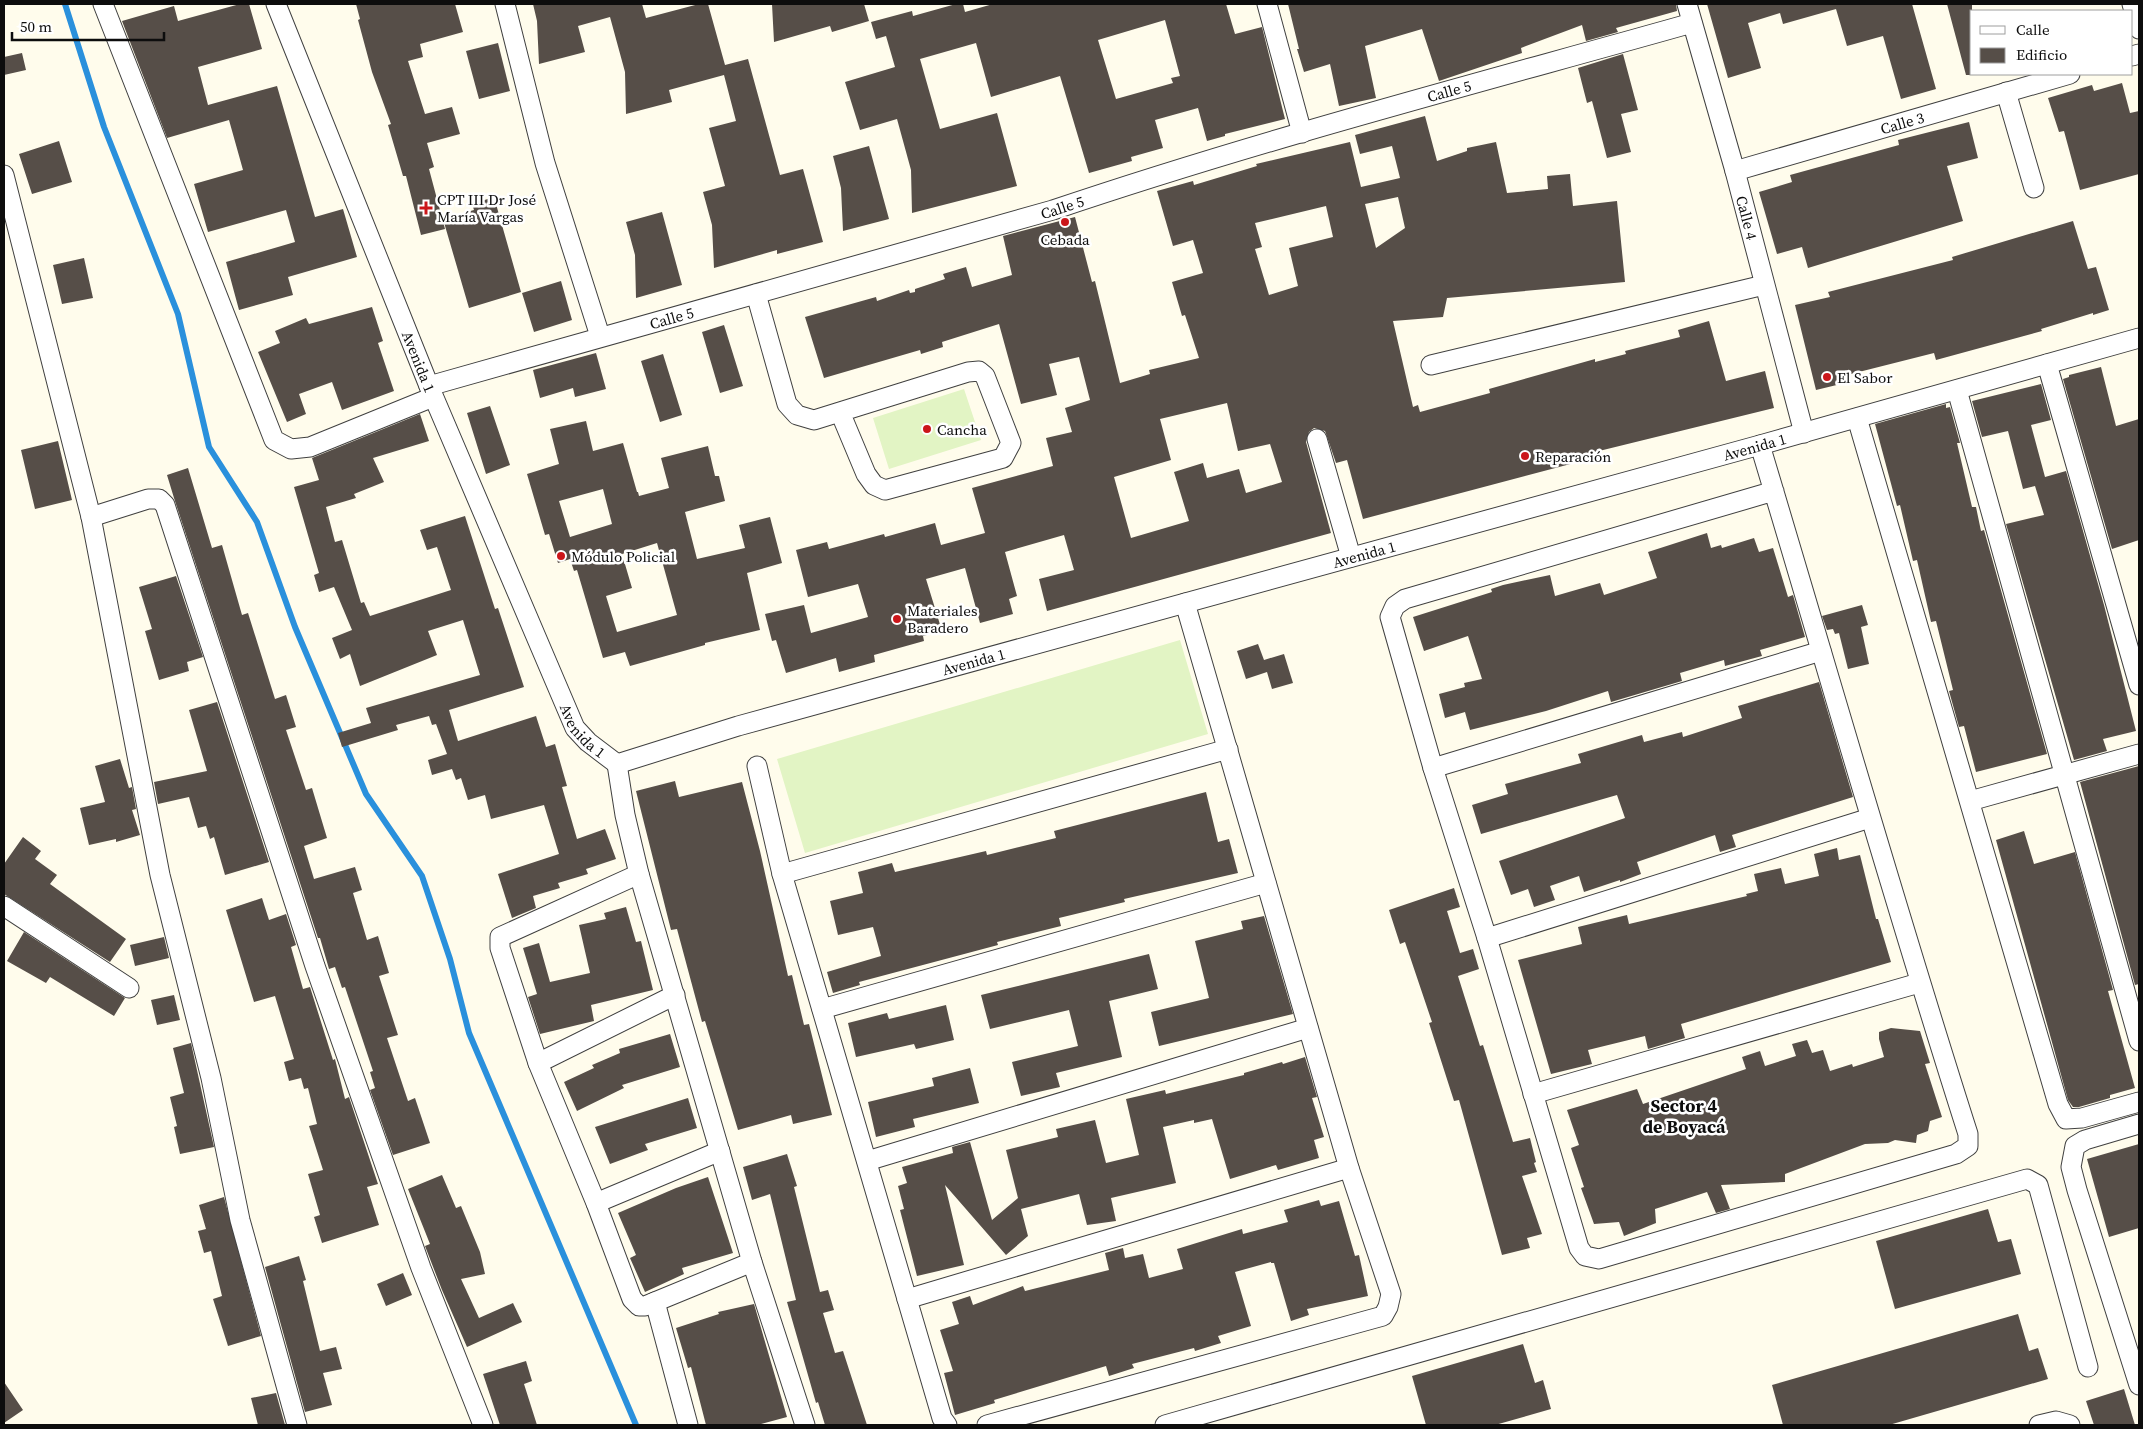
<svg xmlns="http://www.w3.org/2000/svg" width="2143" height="1429" viewBox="0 0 2143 1429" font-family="'Source Serif 4',serif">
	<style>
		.pitch { fill: #e2f4c4 }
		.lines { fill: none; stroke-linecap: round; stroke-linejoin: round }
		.stream { stroke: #2a90dc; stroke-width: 6 }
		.building { fill: #564e48; fill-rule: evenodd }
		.minor-casing { stroke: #404040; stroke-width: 21 }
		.minor { stroke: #fff; stroke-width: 19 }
		.poi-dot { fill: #cb161a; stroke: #fff; stroke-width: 2 }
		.labels { text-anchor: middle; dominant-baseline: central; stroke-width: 5; stroke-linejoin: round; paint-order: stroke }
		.street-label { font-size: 15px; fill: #0d0d0d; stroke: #fff }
		.poi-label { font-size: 15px; fill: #0d0d0d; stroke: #fff; text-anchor: start }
		.quarter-label { font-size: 18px; font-weight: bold; fill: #0d0d0d; stroke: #fff }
	</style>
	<rect width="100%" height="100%" fill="#fffcec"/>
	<path class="pitch" d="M964,389L981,440L889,469L873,418Z
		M1180,640L1208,734L805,853L777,759Z"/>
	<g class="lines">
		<path class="stream" d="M65,4L104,127L178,314L209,447L257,522L295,627L366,794L422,876L450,959L469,1033L636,1425"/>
	</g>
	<path class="building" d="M240,4H249L262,49L198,67L208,105L277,86L315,217L343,209L357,257L288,277L293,295L239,310L226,262L295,242L286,210L208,232L194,184L243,170L229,120L167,138L122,21L174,6L178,21Z
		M356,4H455L463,32L420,44L423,57L408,61L425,114L452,107L460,134L427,143L434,167L429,169L445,229L421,235L406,176H403L388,125L391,124L372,72L358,20L360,19Z
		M533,4H642L646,18L699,4H708L725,65L748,59L780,175L803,169L823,242L777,254V250L714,268L712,225L703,192L725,186L709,128L736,121L724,75L669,90L672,102L626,114L625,72L610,17L578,26L585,52L539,64L537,21Z
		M772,4H864L869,21L832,32L830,26L774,42Z
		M956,4H963L965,12L993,4H1226L1235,34L1262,27L1285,119L1225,134V136L1207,141L1198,108L1155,120L1163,148L1131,157L1132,161L1089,173L1060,76L991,97L976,43L920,59L940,129L997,113L1017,186L912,213L911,170L897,119L860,130L845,82L895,67L886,36L876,39L871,22L912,11L913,16ZM1165,20L1180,76L1171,78L1173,83L1116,99L1098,40Z
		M1288,4H1676L1677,11L1616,28L1618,32L1586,41L1582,25L1521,48L1522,53L1439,81L1422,29L1365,46L1376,98L1339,106L1330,64L1304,72L1297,49H1299Z
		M1707,4H1912L1936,89L1901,99L1883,36L1847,46L1836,9L1783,24L1780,13L1748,23L1761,68L1728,78Z
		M1947,4H1972V75H1966Z
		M498,43L510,91L479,99L466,51Z
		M22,53L26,70L4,75V57Z
		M1623,54L1638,110L1621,114L1631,152L1607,158L1592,101L1587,103L1578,68Z
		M2122,83L2130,113L2139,111V174L2080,190L2064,131L2059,132L2048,98L2092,85L2094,91Z
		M1425,116L1437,161L1467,151V148L1496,142L1507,193L1548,189L1547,176L1570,174L1573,206L1617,201L1625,282L1447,298L1443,317L1393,321L1413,407L1418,405L1420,412L1490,393L1489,389L1595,359V362L1626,354L1625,351L1680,337L1678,330L1709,321L1726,381L1765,371L1774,408L1595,452L1577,458L1578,462L1363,519L1347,460L1336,463L1325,431L1314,428L1309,432L1306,442L1331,533L1047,611L1039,579L1074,570L1064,535L1005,552L1017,596L1009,599L1013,614L980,623L965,568L926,579L942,631L923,636L924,641L874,655L875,662L839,672L836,658L786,673L776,640L772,641L765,614L804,605L811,633L868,617L858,584L808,597L796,550L827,542L829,549L884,534L885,537L935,523L941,545L985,533L972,488L1053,466L1046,438L1072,432L1065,408L1090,400L1079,357L1049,364L1057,395L1021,404L999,324L942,342L943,347L921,354L920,350L824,378L805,317L876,297L877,301L909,290L910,293L915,292V289L945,279L943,274L966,267L972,287L1012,275L1003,236L1075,217L1092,282L1095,281L1120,383L1150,374L1149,370L1199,358L1185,315L1182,316L1172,282L1203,273L1193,240L1173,246L1157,191L1193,181L1194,185L1257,166L1256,164L1350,142L1361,187L1400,178L1392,146L1360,154L1355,135ZM1398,197L1405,228L1376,248L1365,204ZM1326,206L1333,237L1289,248L1298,286L1269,295L1255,249L1262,247L1255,223ZM1227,403L1238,451L1270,444L1282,482L1246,493L1239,469L1207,478L1203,463L1174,472L1189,521L1131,538L1114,477L1171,460L1160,419Z
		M1969,122L1978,158L1947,166L1963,221L1808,268L1802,247L1777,254L1759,192L1792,182L1790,175L1899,145L1898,140Z
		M59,141L72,182L32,194L19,154Z
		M869,146L889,219L843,231L841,188L833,156Z
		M494,197L521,292L469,308L443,219L474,210L472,204Z
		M662,212L682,285L636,298L635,255L626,222Z
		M2073,221L2088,269L2096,267L2109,310L2093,315V313L2041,329L2042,331L1936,360L1934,353L1843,376L1845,383L1816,390L1795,305L1830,297L1828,292L1953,260L1952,257Z
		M84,258L93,298L62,304L53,265Z
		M561,281L572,320L534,332L522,293Z
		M372,307L383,341L378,343L394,391L342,410L332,382L299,394L306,414L287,422L258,352L280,343L275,331L306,318L309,324Z
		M724,325L743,386L720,393L702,332Z
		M596,353L606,389L575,397L573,388L540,398L533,370Z
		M663,354L682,415L660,422L641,361Z
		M2101,367L2116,426L2139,419V540L2112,549L2063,379L2069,377V375Z
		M2041,384L2051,420L2031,425L2045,477L2066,471L2104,605L2136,731L2103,739L2107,751L2074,760L2006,524L2044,515L2035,486L2023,489L2008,431L1982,437L1972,401Z
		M1946,404V408L1950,407L1960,443H1957L1972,507H1976L1981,531L1984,530L2047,754L1976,772L1964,726L1959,727L1949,691L1953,690L1936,621L1931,622L1917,560L1913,561L1900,505L1897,506L1875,424Z
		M490,406L510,465L486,474L467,413Z
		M420,414L429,441L373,458L384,482L354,494L356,498L326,507L335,542L342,540L361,603L364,602L370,616L451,590L437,547L427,550L420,530L465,516L495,609L498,608L524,687L449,710L458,741L536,716L546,747L555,744L567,786L562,787L577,839L605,829L616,859L586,869L588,874L558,883L560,888L533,896L536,908L512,918L498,874L559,854L544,805L491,819L485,795L468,800L461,778L456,780L452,769L432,775L428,760L447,754L436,724L432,725L429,716L396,725L398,730L342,747L338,733L371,723L366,708L480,675L463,620L428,631L437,655L360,686L350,654L340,659L332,638L352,630L334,587L319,592L314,575L319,573L294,487L319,480L312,458Z
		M586,421L593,451L623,443L637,492H638L639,496L669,488L661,458L708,446L715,476H719L725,501L685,512L697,559L745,548L739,525L770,517L782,563L747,573L760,630L705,643V645L630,666L625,652L603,658L577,570L574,571L570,559L558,563L549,534L545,535L527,474L559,464L550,429ZM603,489L612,524L570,537L559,501ZM657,543L677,615L617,632L606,596L632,588L622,554Z
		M58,441L72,500L35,509L21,450Z
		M188,468L212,548L222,545L242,615L248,613L275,699L286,695L296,727L286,730L306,790L312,788L327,838L304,846L314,879L355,867L362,890L353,893L367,940L378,936L389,973L379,976L398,1035L387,1038L408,1101L415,1098L430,1143L393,1155L370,1090L375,1088L370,1072L373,1071L345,987L342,988L335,967L329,969L320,938H318L174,498L167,475Z
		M1707,533L1711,548L1721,545L1722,548L1754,538L1759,552L1773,548L1788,597L1793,595L1805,637L1760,650L1762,656L1725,666L1724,660L1680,673L1682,681L1611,702L1608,691L1546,711L1470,730L1465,712L1445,718L1439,694L1465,687L1464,683L1482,679L1468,636L1424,651L1413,617L1492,592L1491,589L1503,585L1550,575L1555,596L1600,583L1604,595L1657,578L1648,552Z
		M176,576L203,657L187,662L189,671L159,680L145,631L152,629L139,587Z
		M1862,605L1868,625L1861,627L1869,664L1848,669L1839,633L1835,634L1833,629L1827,630L1822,616Z
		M1258,644L1264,660L1284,654L1293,683L1272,689L1267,672L1246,679L1237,651Z
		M1819,682L1853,797L1732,835L1736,847L1720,852L1715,835L1637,862L1641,874L1620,882V880L1584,892L1579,876L1550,886L1555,900L1534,907L1528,889L1511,895L1499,861L1625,818L1617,795L1481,834L1472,805L1508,794L1505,784L1581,763L1578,754L1642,735L1644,742L1682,732L1683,737L1742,718L1738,706Z
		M217,702L269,862L225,875L214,837L210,839L206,826L198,828L189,797L158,804L154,782L207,771L189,710Z
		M120,759L129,788L132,787L136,809L132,810L140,835L116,842V839L89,845L80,808L105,802L95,766Z
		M2139,766V984L2135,985L2080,782Z
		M675,781L679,797L742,782L760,851L788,976L792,975L804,1025L809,1024L832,1115L793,1124L791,1115L738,1130L705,1021L702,1022L677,929L671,930L636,791Z
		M1206,792L1218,842L1229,839L1238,873L1124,899L1125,902L1059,918L1061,926L997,942L998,945L859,982L860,985L833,993L827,972L881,956L873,927L838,935L830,901L863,893L858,872L892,863L895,872L986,851L987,855L1056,838L1054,831Z
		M2024,831L2034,864L2075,852L2113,990L2108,991L2135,1088L2110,1095V1098L2079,1107H2073L2068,1100L1996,840Z
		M23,837L41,851L35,859L57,875L50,884L126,939L110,962L4,894V864Z
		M1837,848L1839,860L1860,855L1876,919H1878L1891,962L1681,1024L1685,1038L1648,1049L1645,1036L1588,1050L1592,1064L1551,1074L1518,960L1582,944L1578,927L1627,915L1629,924L1747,896L1746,894L1758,891L1754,874L1781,868L1785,884L1819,876L1814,854Z
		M1454,888L1460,907L1447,911L1460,953L1473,949L1479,969L1458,976L1480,1046L1483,1045L1513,1142L1530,1138L1536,1162L1534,1163L1537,1172L1522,1176L1542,1234L1527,1238L1530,1248L1502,1255L1459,1100L1454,1101L1429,1023L1432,1022L1405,942L1400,944L1389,910Z
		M262,898L269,920L286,914L296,945L291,947L303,989L310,987L333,1060L335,1059L345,1099L349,1097L378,1184L367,1187L379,1225L322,1243L314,1217L320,1215L308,1174L323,1170L309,1126L317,1124L308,1088L304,1089L301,1078L289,1081L284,1062L294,1059L275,996L254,1002L226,910Z
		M626,907L636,942L641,941L653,990L591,1005L594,1021L540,1034L528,997L537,994L523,948L539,943L550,982L590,973L579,925L606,919L604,913Z
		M1264,916L1293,1014L1159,1046L1151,1012L1209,998L1195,941L1243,929L1241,921Z
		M24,932L125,998L114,1016L50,977L46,983L7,961Z
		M164,937L169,958L135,966L130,945Z
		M1149,954L1158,989L1109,1001L1122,1057L1056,1073L1060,1087L1021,1096L1012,1062L1078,1046L1069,1010L990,1029L981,995Z
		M174,995L180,1020L157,1025L151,1000Z
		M946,1005L954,1040L916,1049L914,1044L856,1057L848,1023L887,1013L889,1019Z
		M1891,1028L1920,1031L1930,1063L1925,1064L1942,1117L1930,1121L1928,1131L1917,1135L1916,1143L1895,1140L1888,1143L1865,1144L1785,1174V1182L1721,1185L1730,1209L1716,1213L1707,1192L1655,1209L1656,1223L1624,1236L1619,1222L1594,1224L1581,1188L1584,1187L1571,1148L1579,1145L1567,1110L1637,1089L1643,1104L1746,1069L1742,1057L1760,1051L1765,1066L1796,1056L1792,1044L1807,1040L1812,1053L1823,1050L1830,1071L1852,1064L1853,1067L1884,1057L1879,1039V1032Z
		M670,1034L680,1067L622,1085L624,1088L577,1111L564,1082L594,1068L592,1065L620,1053L619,1049Z
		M191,1043L214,1147L180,1154L174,1127L177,1126L170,1097L184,1093L173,1048Z
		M1305,1057L1317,1097L1312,1098L1324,1137L1314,1140L1319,1158L1278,1170L1276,1165L1230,1179L1212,1119L1194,1123V1120L1163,1127L1176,1183L1111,1198L1116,1221L1087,1225L1079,1194L1021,1209L1028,1236L1006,1255L945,1185L964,1265L917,1276L900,1210L904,1209L898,1186L907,1183L902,1167L953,1153L952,1147L970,1142L992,1220L1018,1198L1006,1150L1058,1137L1056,1129L1095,1120L1106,1163L1139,1155L1126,1099L1165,1090L1166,1094L1244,1075V1073L1282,1062L1283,1064Z
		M970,1068L979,1103L913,1119L915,1127L876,1137L868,1102L934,1086L932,1078Z
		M688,1098L697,1128L645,1144L648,1150L610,1164L595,1127Z
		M2139,1144V1228L2109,1237L2087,1159Z
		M787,1154L797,1186L794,1187L820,1292L828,1290L834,1310L823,1313L835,1353L843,1351L867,1425H825L818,1402L816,1403L787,1302L796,1300L770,1194L752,1200L743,1167Z
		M442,1175L456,1208L461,1206L480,1252L485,1274L461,1279L479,1318L513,1303L522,1322L467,1347L442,1290L425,1246L430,1244L408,1189Z
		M708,1177L733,1253L682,1268L684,1274L645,1292L630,1258L636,1255L618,1213L676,1188Z
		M224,1197L261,1336L228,1346L213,1299L222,1296L211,1251L204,1253L198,1231L206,1229L199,1205Z
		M1319,1200L1321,1206L1339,1201L1355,1256L1359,1255L1368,1296L1307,1309L1309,1315L1291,1321L1274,1263H1271V1262L1235,1272L1251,1326L1218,1336L1221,1343L1195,1351L1194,1348L1132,1364L1134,1368L1109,1376L1106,1366L994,1400L995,1403L955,1415L944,1373L953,1371L940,1330L959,1324L952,1302L970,1296L973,1305L1023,1286L1025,1291L1109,1270L1105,1253L1123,1248L1125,1258L1143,1254L1149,1278L1183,1269L1177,1249L1242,1229L1243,1234L1288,1222L1284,1210Z
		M1988,1209L1998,1242L2011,1239L2021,1274L1895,1309L1876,1241Z
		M299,1256L306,1280L303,1281L320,1351L336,1347L342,1369L323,1373L332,1405L305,1412L265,1267Z
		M403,1273L412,1295L386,1306L377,1284Z
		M754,1304L787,1417L757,1425H706L691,1367L688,1368L676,1328L719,1314L718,1312Z
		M2018,1314L2029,1351L2038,1348L2048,1379L1889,1425H1783L1772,1385Z
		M1523,1344L1535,1383L1543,1380L1551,1409L1495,1425H1426L1412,1376Z
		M526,1361L532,1381L524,1384L537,1425H500L483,1374Z
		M4,1382L23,1410L4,1423Z
		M2124,1389L2135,1425H2094L2086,1401Z
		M276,1393L285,1425H258L251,1398Z"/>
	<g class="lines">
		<g class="minor-casing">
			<g id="minor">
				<path d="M103,4L274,440L291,449L310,447L433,397"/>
				<path id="s1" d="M276,4L429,386L575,728L588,742L617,764L738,726L1760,445L2139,338"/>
				<path d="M505,4L545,163L600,336"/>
				<path d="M1267,4L1302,133"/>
				<path id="s2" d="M1687,4L1735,171L1804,433"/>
				<path d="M2132,4L2139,29"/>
				<path d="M2132,56L2139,54"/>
				<path d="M2006,92L2034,188"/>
				<path id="s3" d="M1735,171L2070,74"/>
				<path d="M4,175L91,517L160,875L211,1078L240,1220L297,1425"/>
				<path d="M756,294L787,404L797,415L814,420L968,372L979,371L985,376L1011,443L1003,458L885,490L874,485L866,474L840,412"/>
				<path d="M2047,364L2139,685"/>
				<path d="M1431,365L1764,285"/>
				<path id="s4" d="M429,386L1053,210C1263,139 1479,83 1692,23"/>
				<path d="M1957,390L2139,1041"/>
				<path d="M1857,418L2058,1104L2066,1119L2082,1118L2139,1102"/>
				<path d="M1317,439L1351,557"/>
				<path d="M1760,445C1829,675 1895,906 1968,1134V1146L1956,1154L1599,1259L1585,1256L1579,1248L1487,938L1433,768L1390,617L1395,606L1405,599L1774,491"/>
				<path d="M91,517L148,499H159L165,505L315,966L421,1268L483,1425"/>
				<path d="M617,764L625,815L639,874L752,1262L805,1425"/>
				<path d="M757,766L782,874L942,1418L947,1425"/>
				<path d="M1433,768L1821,651"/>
				<path d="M1970,801L2139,754"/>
				<path d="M639,874L500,937V948L538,1063L596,1203L632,1299L639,1306H645L752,1262"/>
				<path d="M782,874L1228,749"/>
				<path d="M4,906L129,988"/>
				<path d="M1487,938L1870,818"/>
				<path d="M822,1009L1266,883"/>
				<path d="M538,1063L675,995"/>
				<path d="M1533,1094L1919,983"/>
				<path d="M2139,1124L2085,1140L2075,1146L2071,1167L2077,1190L2139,1385"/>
				<path d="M867,1161L1308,1028"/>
				<path d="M596,1203L720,1151"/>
				<path d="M907,1299L1349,1168"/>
				<path d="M655,1302L688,1425"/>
				<path d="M987,1425L1383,1316L1388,1307L1391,1294L1349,1168L1185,603"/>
				<path d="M1165,1425L2027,1179L2038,1185L2088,1367"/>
				<path d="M2039,1425L2056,1421L2070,1425"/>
			</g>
		</g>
		<use href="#minor" class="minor"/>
	</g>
	<g class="poi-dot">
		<path d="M423.5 200.5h5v5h5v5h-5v5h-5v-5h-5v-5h5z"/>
		<circle cx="1065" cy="222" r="5"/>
		<circle cx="1827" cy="377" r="5"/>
		<circle cx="927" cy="429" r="5"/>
		<circle cx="1525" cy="456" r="5"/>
		<circle cx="561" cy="556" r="5"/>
		<circle cx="897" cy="619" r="5"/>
	</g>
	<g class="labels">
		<g class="street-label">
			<text stroke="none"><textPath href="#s4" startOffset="1062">Calle 5</textPath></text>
			<text stroke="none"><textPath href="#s3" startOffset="174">Calle 3</textPath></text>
			<text stroke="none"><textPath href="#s4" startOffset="658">Calle 5</textPath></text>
			<text stroke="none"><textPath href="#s2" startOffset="222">Calle 4</textPath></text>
			<text stroke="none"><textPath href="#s4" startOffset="252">Calle 5</textPath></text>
			<text stroke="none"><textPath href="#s1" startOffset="385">Avenida 1</textPath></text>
			<text stroke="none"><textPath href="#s1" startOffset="2020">Avenida 1</textPath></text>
			<text stroke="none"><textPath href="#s1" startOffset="1615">Avenida 1</textPath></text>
			<text stroke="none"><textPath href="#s1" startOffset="1210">Avenida 1</textPath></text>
			<text stroke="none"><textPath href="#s1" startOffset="790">Avenida 1</textPath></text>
		</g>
		<g class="poi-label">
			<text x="437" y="199">CPT III Dr José<tspan x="437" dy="17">María Vargas</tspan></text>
			<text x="1065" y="239" text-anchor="middle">Cebada</text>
			<text x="1837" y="377">El Sabor</text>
			<text x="937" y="429">Cancha</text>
			<text x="1535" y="456">Reparación</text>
			<text x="571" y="556">Módulo Policial</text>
			<text x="907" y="610">Materiales<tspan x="907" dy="17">Baradero</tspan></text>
		</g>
		<g class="quarter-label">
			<text x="1684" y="1105">Sector 4<tspan x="1684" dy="21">de Boyacá</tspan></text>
		</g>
	</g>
	<rect width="2143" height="1429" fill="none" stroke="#0d0d0d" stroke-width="10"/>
	<rect x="1970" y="10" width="162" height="65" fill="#ffffff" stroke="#9e9e9e"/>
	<rect x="1980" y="26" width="25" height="8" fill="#ffffff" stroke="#9e9e9e"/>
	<text x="2016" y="35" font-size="15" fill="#0d0d0d">Calle</text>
	<rect x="1980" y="48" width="25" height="15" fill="#564e48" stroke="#9e9e9e"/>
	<text x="2016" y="60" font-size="15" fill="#0d0d0d">Edificio</text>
	<path d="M12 32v8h152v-8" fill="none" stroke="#0d0d0d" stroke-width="2.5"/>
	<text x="20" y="32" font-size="15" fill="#0d0d0d" stroke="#ffffff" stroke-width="4" paint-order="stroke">50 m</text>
</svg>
